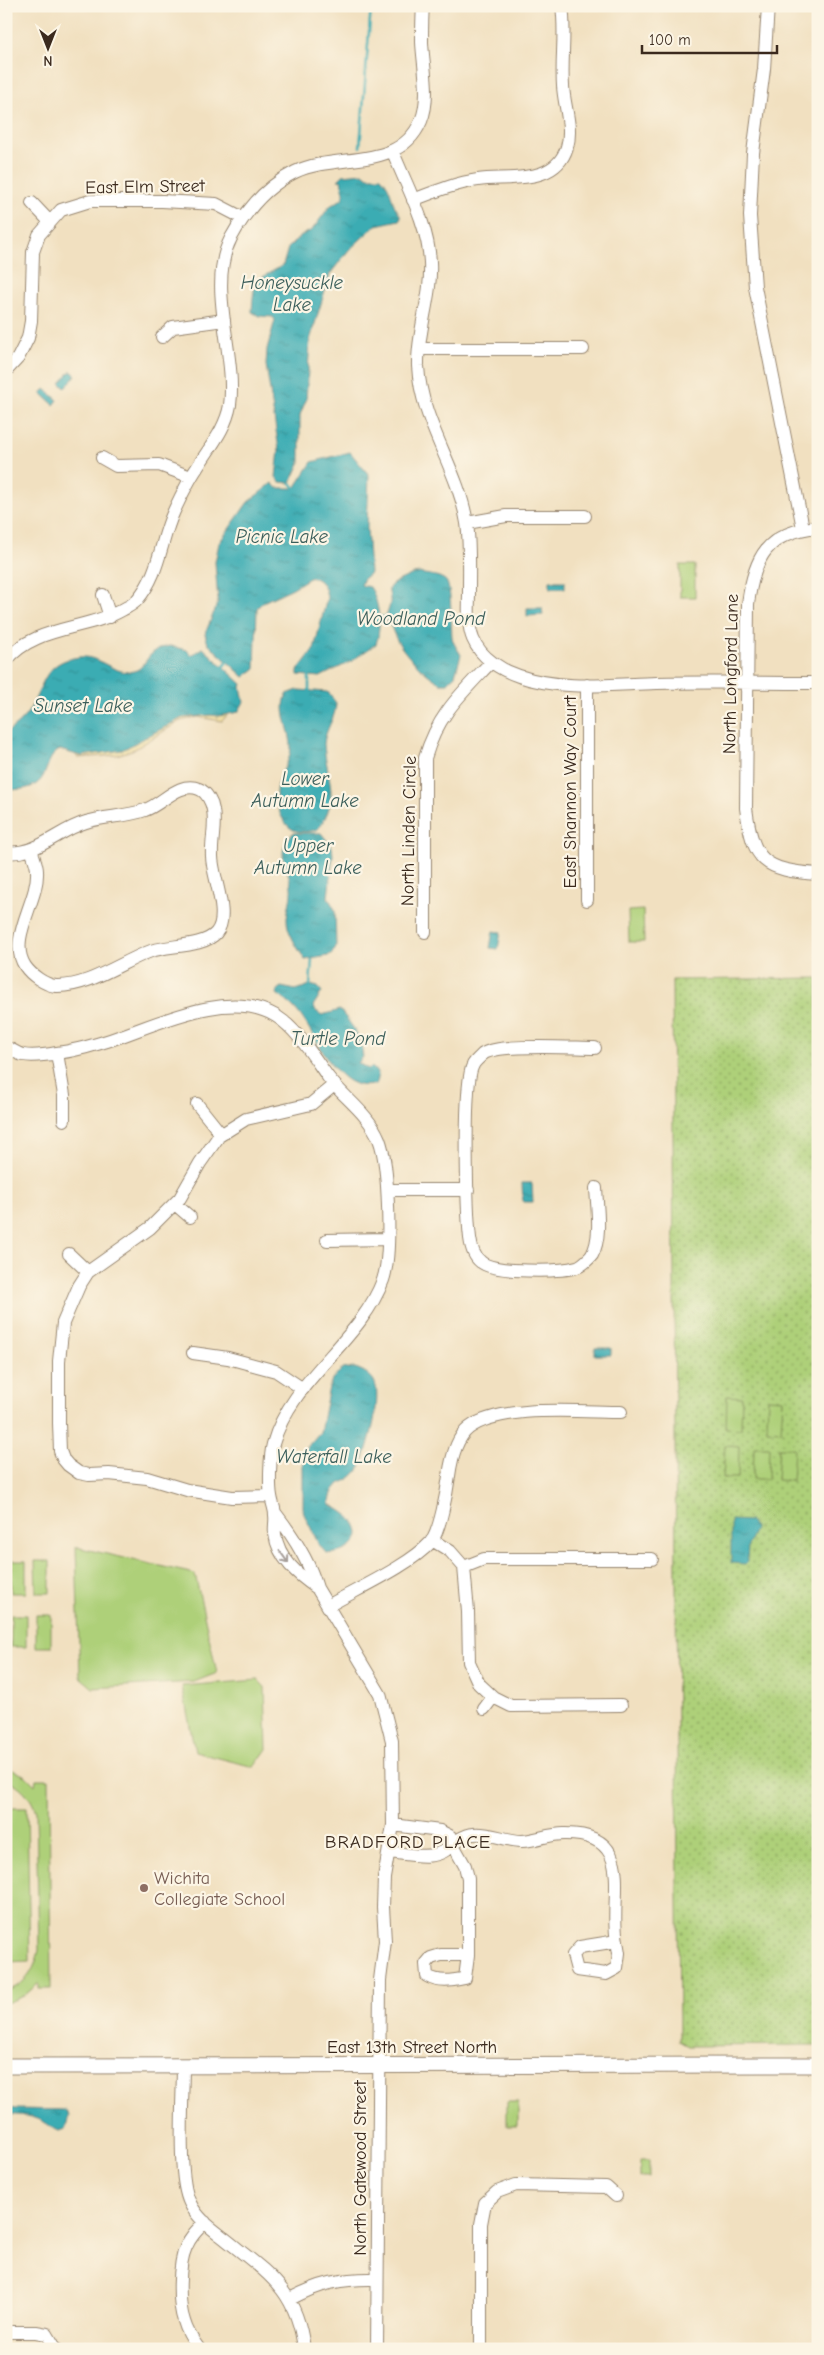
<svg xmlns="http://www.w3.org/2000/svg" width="824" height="2355" viewBox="0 0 824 2355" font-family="'Comic Neue',sans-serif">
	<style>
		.grass { fill: url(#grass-dots); stroke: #747d4c }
		.sand { fill: url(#sand-dots); stroke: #94825e }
		.garden { fill: #aed079; stroke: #747d4c }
		.water { fill: url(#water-ripples); stroke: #3a6b68 }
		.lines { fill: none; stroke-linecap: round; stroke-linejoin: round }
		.stream { stroke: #3aacb3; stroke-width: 2.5 }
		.minor-casing { stroke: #96856f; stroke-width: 14 }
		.major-casing { stroke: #96856f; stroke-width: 17 }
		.minor { stroke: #fff; stroke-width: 12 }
		.major { stroke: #fff; stroke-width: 15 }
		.oneway { stroke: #a79f9a }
		.education-dot { fill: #8d6e63; stroke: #fcf5e5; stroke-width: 2 }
		.labels { text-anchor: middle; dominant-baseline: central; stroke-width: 4.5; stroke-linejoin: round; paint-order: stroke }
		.street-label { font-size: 18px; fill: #3b2a1e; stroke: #fcf5e5 }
		.education-label { font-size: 18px; fill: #785e54; stroke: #fcf5e5; text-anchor: start }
		.water-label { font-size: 19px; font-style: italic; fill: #3b5e5a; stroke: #fcf5e5 }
		.neighbourhood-label { font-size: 19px; letter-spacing: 1px; fill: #3b2a1e; stroke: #fcf5e5 }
	</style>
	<defs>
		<pattern id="grass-dots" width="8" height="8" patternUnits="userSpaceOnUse" patternTransform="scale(1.25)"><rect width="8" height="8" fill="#aed079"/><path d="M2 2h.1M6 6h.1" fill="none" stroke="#8fa963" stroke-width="1.8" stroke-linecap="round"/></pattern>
		<pattern id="sand-dots" width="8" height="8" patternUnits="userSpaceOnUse" patternTransform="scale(1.25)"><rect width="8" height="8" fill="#eeda9e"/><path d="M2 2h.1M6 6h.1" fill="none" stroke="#cdbb88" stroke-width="1.8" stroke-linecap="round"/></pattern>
		<pattern id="water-ripples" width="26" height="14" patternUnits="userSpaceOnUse" patternTransform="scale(1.25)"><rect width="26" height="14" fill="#3aacb3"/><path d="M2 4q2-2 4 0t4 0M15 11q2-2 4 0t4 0" fill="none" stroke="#328c91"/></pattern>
	</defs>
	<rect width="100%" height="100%" fill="#fcf5e5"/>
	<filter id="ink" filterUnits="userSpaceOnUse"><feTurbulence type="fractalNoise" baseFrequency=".02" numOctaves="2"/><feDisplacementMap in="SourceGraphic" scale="10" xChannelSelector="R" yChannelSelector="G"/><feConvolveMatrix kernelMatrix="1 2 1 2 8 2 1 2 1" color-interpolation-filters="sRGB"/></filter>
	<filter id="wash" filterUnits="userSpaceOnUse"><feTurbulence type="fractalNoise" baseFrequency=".0096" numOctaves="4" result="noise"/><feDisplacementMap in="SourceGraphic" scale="20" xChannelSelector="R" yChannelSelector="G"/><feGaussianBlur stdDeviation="1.12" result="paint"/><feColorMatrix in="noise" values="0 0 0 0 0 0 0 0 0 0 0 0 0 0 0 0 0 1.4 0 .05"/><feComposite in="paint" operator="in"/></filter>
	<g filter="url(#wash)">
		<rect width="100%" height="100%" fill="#f1e0c0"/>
		<path class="grass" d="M818,978V2045L688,2046L679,2041L672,980Z"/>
		<path class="sand" d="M228,714L222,721L198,717L180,721L135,749L117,755L78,758L75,754L82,756L182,717Z"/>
		<path class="garden" d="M680,565H695V597H680Z
			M643,910L644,942H629L628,911Z
			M727,1396L742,1397L741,1429L726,1428Z
			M768,1398L783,1399L781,1431L767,1430Z
			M725,1445L739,1446L738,1478H723Z
			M754,1447H769L768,1479H753Z
			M779,1448H794L792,1481L777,1480Z
			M76,1547L195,1574L217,1673L194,1682L93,1688L80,1677Z
			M11,1561H26V1593H11Z
			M35,1561H50V1593H36Z
			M11,1615H26V1647H11Z
			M36,1615H51V1647H36Z
			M258,1680L265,1687L267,1749L254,1767L195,1752L182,1686Z
			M6,1767L26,1776L35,1785L36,1779H49L51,1989H39V1983L24,1996L6,2003V1991C26,1985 35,1970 39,1950L36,1812C31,1796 21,1786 6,1779Z
			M6,1808H27L30,1961L6,1962Z
			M507,2102H518V2126H507Z
			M640,2160H649V2177H640Z"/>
		<path class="water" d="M363,173L368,177H381C393,189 390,200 397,210C398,212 400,214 401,217L399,220L376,225L348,251L330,274L310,340L306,400L300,415V463L291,483L280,482L276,477L279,450L266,365L267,349L275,320L273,317L259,316L252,312C254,277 255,282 283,265L288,248L300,236L312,230L330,206L342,199L344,193L341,180H338L343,175Z
			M71,371L76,375L65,388L60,383Z
			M45,389L58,400L54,405L41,393Z
			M350,452L369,475L367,527L370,573L364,578L361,585L370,587C379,600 382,627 376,644L350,662L320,677L298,675V670L314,649L327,598C326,588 322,579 311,577L293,588L263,602L257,608L255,669L244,677L208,644L205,634L218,602L215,562L219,543L248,502L272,483L277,488H295L312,462Z
			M419,573C427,575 440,575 446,581C452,589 451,627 452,637C453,644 458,649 461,655L455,675L448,683H440C421,671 396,648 391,625L386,623C386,616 387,614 389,608C394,592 380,589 400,580C407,577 411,574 419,573Z
			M550,581H565V588H550Z
			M527,608H542L543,615L527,616Z
			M170,646L187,650L191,655L203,648L242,684L241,687L244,702L238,712L219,716L210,715L182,718L122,750L81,756L60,750C41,759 53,785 22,789C17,789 11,791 6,789V733C15,726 24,719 30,709C45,683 44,661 80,657C100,655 114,676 134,671C148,667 145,649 170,646Z
			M298,690L328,692L336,703C336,718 325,729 324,744C326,777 342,799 317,830C311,831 301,833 294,830C280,824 272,796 278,782C282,770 291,760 291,746C290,727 279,711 287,694Z
			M293,833H321L332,847L333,855L328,897L335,910L336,947L333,952L328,956L305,960C298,948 286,932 287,918C288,907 292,897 291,887C289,864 273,855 293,833Z
			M493,931L501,932L498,949L490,948Z
			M310,985L318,987L322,992L313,1006L316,1011L322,1015L340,1010C352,1025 361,1037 363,1057L358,1063L368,1069L372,1067C378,1073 380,1077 376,1084C334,1097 317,1031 295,1009C290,1003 283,999 277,994V990L281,987L296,990Z
			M522,1183H532L533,1202H523Z
			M595,1348H611V1355H595Z
			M355,1368C362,1370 370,1374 374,1381C383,1396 368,1452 360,1467C349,1487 332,1477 330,1504C338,1509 350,1515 355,1524C367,1543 340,1556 326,1553L319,1545L303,1512V1458L307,1447L320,1432L329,1387L332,1380L342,1369Z
			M731,1520L750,1521L755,1529L748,1545L747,1562L745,1564L731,1563Z
			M6,2107L16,2109L65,2110L69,2116L65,2129L58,2131C52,2129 49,2124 44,2122C32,2116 19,2114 6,2115Z"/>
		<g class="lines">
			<path class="stream" d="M360,147L371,6
				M291,483L295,488
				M377,617H386
				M223,667L227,662
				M309,676V691
				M310,985L312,960"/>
		</g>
	</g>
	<g filter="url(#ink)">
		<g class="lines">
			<g class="minor-casing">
				<path id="minor" d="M768,6L764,69L753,153L750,216L755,287L803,528
					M393,152C407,187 428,224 430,262C432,297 417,331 418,366C421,423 458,467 467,523C470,545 469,569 469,592C469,607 467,624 473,639C481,658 501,670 519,676C562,691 613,684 657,683C711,682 764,683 818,683
					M413,200C434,192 456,183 478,180C509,176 556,185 567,147C573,127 564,106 563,86C561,59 566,33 562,6
					M32,203L49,221
					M162,337L173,327L224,320
					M419,349H583
					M6,371L18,358L28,338L31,321L33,252L39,235L61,210L90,201H162L216,204L243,218
					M102,458L116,466L159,465L191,477
					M467,523L506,516H585
					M818,527C767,532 754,557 748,604L746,808C753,862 764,870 818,874
					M103,595L110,617
					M6,661C33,626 87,630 122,610C127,607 133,605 137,600C160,574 160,541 174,511C181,496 188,481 197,468C209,448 226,429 230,405C237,354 206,286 231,238C246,210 267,186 295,172C337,152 399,172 421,121C431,98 423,66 422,42C422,30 422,18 423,6
					M6,852C37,856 58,830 86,822C105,816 126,817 145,810C163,804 178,781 199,789C207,792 212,803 213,810C216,825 211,841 212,856C212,877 231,916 216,933C204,947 168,945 151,951C121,962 89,987 56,986C45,985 31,975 25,966C7,939 39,900 37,871C37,864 33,856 31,849
					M587,900V685
					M425,932V758C438,714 461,694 491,662
					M6,1047C12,1050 18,1054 23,1055C34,1057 46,1055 57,1053C74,1051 91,1046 107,1041C154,1026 228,987 276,1016C297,1029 313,1056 328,1077C344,1098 368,1113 379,1139C389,1164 392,1254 383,1280C360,1342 291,1379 273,1444C270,1456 269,1484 271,1496C272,1503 275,1509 275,1515C276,1521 274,1527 275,1534C278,1558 298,1575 317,1588
					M595,1048C573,1048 498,1043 483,1054C480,1057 474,1062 473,1065C463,1082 467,1213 470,1238C471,1246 474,1257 481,1262C494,1273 560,1272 577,1267C581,1266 589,1259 592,1255C602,1237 597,1208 596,1188
					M57,1053L64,1095V1120
					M197,1104L221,1134
					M388,1190H468
					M175,1204L190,1217
					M327,1240L388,1239
					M69,1254L88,1272
					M193,1353L228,1358L276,1371L303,1389
					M271,1496L232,1497L187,1490L147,1478L109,1474L89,1475L79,1473L68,1465L63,1459L60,1451L59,1423V1361L63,1323L79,1286L88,1272L150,1228L180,1198L200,1163L219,1136L246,1119L311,1104L334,1085
					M276,1514C293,1536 309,1560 317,1588L380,1694L392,1741L393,1825L384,1878L383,1907L385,1941L380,1980L377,2349
					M432,1540L450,1551L464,1567L468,1612L469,1662L479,1684L493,1697L511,1706L621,1705
					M464,1567L484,1559H652
					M328,1606C357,1589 409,1566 431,1542C440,1531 447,1491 449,1476C451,1461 456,1438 469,1428C501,1404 580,1412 621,1412
					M484,1709L493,1697
					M389,1852C408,1854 441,1863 452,1843L450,1836L440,1831L393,1825
					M617,1941L619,1953L617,1968L606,1974L577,1970L573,1955L580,1947Z
					M441,1955H468L465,1978C451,1981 439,1983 427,1976L426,1964L431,1958Z
					M468,1955V1878L465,1866L452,1843C458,1840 467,1834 473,1834C490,1832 506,1841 522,1841C536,1840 550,1834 564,1834C639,1833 608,1898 617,1941
					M183,2066C183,2097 177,2178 190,2203C197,2218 211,2228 224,2238C267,2273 297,2289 304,2349
					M290,2299C320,2283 342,2278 377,2279
					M6,2332H36L47,2334L56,2349
					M199,2349C193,2341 187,2332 184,2321C178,2304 178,2264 186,2247C190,2237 197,2230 205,2222
					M481,2349V2224L485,2203L497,2192L516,2185L606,2187L616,2196"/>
			</g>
			<g class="major-casing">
				<path id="major" d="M6,2066L818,2065"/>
			</g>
			<use href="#minor" class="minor"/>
			<use href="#major" class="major"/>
		</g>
		<defs><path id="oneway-shaft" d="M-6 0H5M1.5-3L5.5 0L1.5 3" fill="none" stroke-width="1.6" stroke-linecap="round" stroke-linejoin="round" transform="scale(1.25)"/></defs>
		<use class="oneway" href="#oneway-shaft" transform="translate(284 1557) rotate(54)"/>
	</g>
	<circle class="education-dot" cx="144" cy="1888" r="5"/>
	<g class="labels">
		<g class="street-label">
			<text transform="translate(145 187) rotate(-1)">East Elm Street</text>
			<text transform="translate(731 674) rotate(-89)">North Longford Lane</text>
			<text transform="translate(570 792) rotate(-90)">East Shannon Way Court</text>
			<text transform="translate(409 831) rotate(-89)">North Linden Circle</text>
			<text x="412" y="2047">East 13th Street North</text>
			<text transform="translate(360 2168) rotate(-90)">North Gatewood Street</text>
		</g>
		<g class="education-label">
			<text x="154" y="1878">Wichita<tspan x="154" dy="21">Collegiate School</tspan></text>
		</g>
		<g class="water-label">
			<text x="292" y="283">Honeysuckle<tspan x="292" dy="22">Lake</tspan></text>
			<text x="282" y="537">Picnic Lake</text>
			<text x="421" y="619">Woodland Pond</text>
			<text x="83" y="706">Sunset Lake</text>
			<text x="305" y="779">Lower<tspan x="305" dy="22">Autumn Lake</tspan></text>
			<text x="308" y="846">Upper<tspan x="308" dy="22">Autumn Lake</tspan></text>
			<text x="338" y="1039">Turtle Pond</text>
			<text x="334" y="1457">Waterfall Lake</text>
		</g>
		<g class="neighbourhood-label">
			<text x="408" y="1842">BRADFORD PLACE</text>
		</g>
	</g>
	<rect width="824" height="2355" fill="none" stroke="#fcf5e5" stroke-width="25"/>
	<g transform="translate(48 48) rotate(180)" stroke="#fcf5e5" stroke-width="4" paint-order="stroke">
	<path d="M0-4L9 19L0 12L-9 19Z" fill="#3b2a1e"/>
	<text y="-8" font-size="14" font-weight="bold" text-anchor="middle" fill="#3b2a1e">N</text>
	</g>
	<path d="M642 45v8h135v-8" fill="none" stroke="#3b2a1e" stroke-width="2.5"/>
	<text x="649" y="45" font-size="15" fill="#3b2a1e" stroke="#fcf5e5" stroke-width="4" paint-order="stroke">100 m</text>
</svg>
